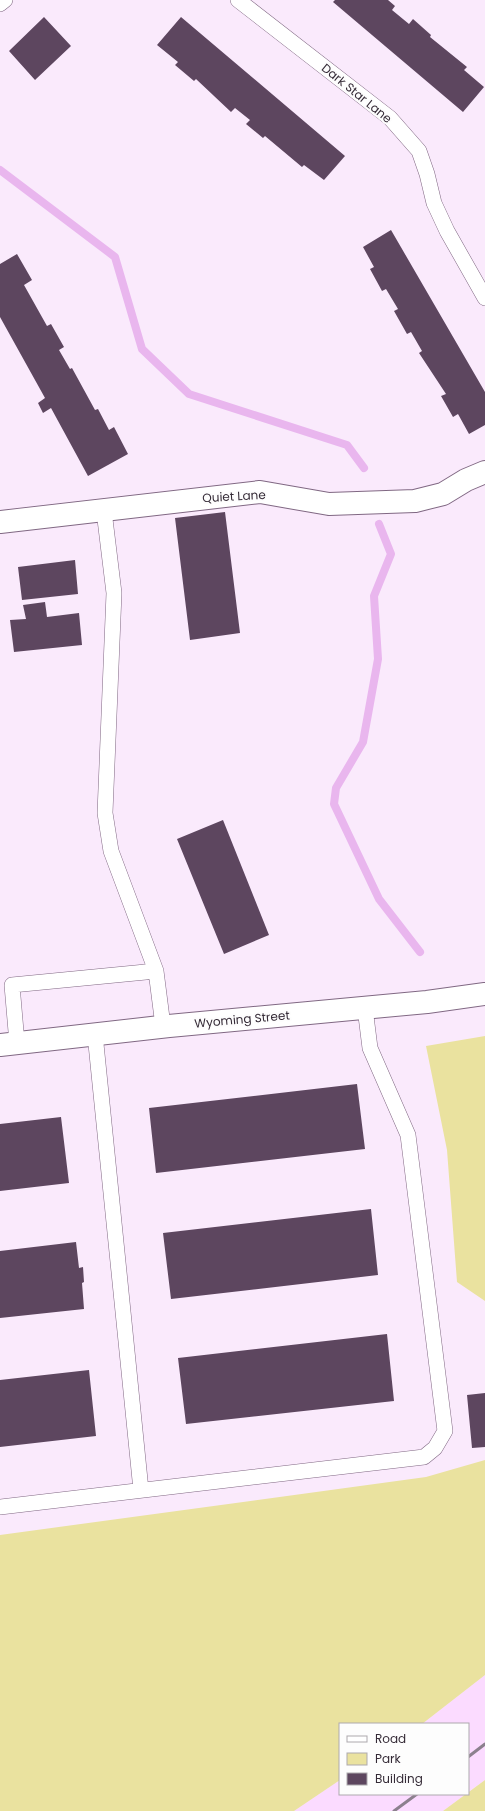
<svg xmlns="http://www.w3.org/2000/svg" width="485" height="1811" viewBox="0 0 485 1811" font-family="Poppins,sans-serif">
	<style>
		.built { fill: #fbdbff }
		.green { fill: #eae29f }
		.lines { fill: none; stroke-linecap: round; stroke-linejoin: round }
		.stream { stroke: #e9b6ee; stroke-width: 8 }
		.building { fill: #5d465f }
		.lane-casing { stroke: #806883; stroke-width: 16 }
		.street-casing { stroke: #806883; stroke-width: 24 }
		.lane { stroke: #fff; stroke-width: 15 }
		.street { stroke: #fff; stroke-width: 22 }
		.rail { stroke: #8c808e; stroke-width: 3 }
		.labels { text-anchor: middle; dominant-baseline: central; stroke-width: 4; stroke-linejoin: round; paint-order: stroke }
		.street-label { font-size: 12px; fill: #352b37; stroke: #fdfdfd }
	</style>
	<rect width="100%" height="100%" fill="#faeafc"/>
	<path class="built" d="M485,1675V1780L468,1792V1724H422Z
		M340,1780V1794H466L443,1811H294Z"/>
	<path class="green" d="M485,1036V1301L457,1282L447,1150L426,1046Z
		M485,1460V1675L422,1724H340V1780L294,1811H0V1535L426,1477Z
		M485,1780V1811H443Z"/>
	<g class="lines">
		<path class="stream" d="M0,170L115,257L142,349L189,394L347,445L364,468
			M379,524L391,554L374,596L378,659L363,742L336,788L334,804L379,899L420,952"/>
	</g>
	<path class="building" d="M335,0H388L395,6L392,10L409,24L413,19L431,35L430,37L467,67L464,70L484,87L463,112L333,2Z
		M44,17L71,46L35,80L9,51Z
		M181,17L345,156L324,180L304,165L302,167L265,136L263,138L246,124L250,120L235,108L231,112L196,79L194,81L175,65L178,62L157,45Z
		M391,230L485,392V425L469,434L458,414L453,417L441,396L446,394L419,353L422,351L411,332L407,334L394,311L398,309L386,289L382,291L370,269L374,267L363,247Z
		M17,254L32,280L24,285L47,326L51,324L64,347L59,350L70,369L72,368L95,410L98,409L109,430L114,427L128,454L88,476L51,408L43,413L38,403L45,398L0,317V264Z
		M225,512L240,633L190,640L175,518Z
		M75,560L78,594L22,600L18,567Z
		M45,602L47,617L79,613L82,645L14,652L10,620L26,619L23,605Z
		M223,820L269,935L224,954L177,839Z
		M357,1084L365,1149L156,1173L149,1108Z
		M61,1117L69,1183L0,1191V1124Z
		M371,1209L378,1275L171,1299L163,1233Z
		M76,1242L79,1268L83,1267L84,1282L82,1283L84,1309L0,1318V1251Z
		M387,1334L394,1401L186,1424L178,1358Z
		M89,1370L96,1436L0,1447V1380Z
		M485,1393V1447L472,1448L467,1395Z"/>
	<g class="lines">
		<g class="lane-casing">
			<path id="lane" d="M238,0L390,118L419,151L427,174L434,203L447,231L485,298
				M0,4L5,0
				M104,511L114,593L105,813L111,851L156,971
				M95,1034L141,1490
				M17,1043L12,985L156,971L163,1026
				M0,1507L424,1457L435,1448L445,1431L408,1135L370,1048L365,1008"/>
		</g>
		<g class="street-casing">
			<path id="street" d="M0,522L260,492L329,504L415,501L443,494L466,480L485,472
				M0,1045L169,1026L427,1002L485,994"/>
		</g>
		<use href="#lane" class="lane"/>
		<use href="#street" class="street"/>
		<path class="rail" d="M468,1757L485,1744
			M394,1811L417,1794"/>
	</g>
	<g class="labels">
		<g class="street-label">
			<text transform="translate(357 93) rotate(39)">Dark Star Lane</text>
			<text transform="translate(234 496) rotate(-3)">Quiet Lane</text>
			<text transform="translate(242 1019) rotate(-5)">Wyoming Street</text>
		</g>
	</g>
	<rect x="339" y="1723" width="130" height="72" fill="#fdfdfd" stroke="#ada9ae"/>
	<rect x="347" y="1736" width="20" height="6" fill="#ffffff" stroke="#ada9ae"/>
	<text x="375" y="1743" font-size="12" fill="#352b37">Road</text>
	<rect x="347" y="1753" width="20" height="12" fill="#eae29f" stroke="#ada9ae"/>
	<text x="375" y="1763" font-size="12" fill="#352b37">Park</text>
	<rect x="347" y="1773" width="20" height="12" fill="#5d465f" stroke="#ada9ae"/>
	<text x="375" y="1783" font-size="12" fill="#352b37">Building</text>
</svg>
